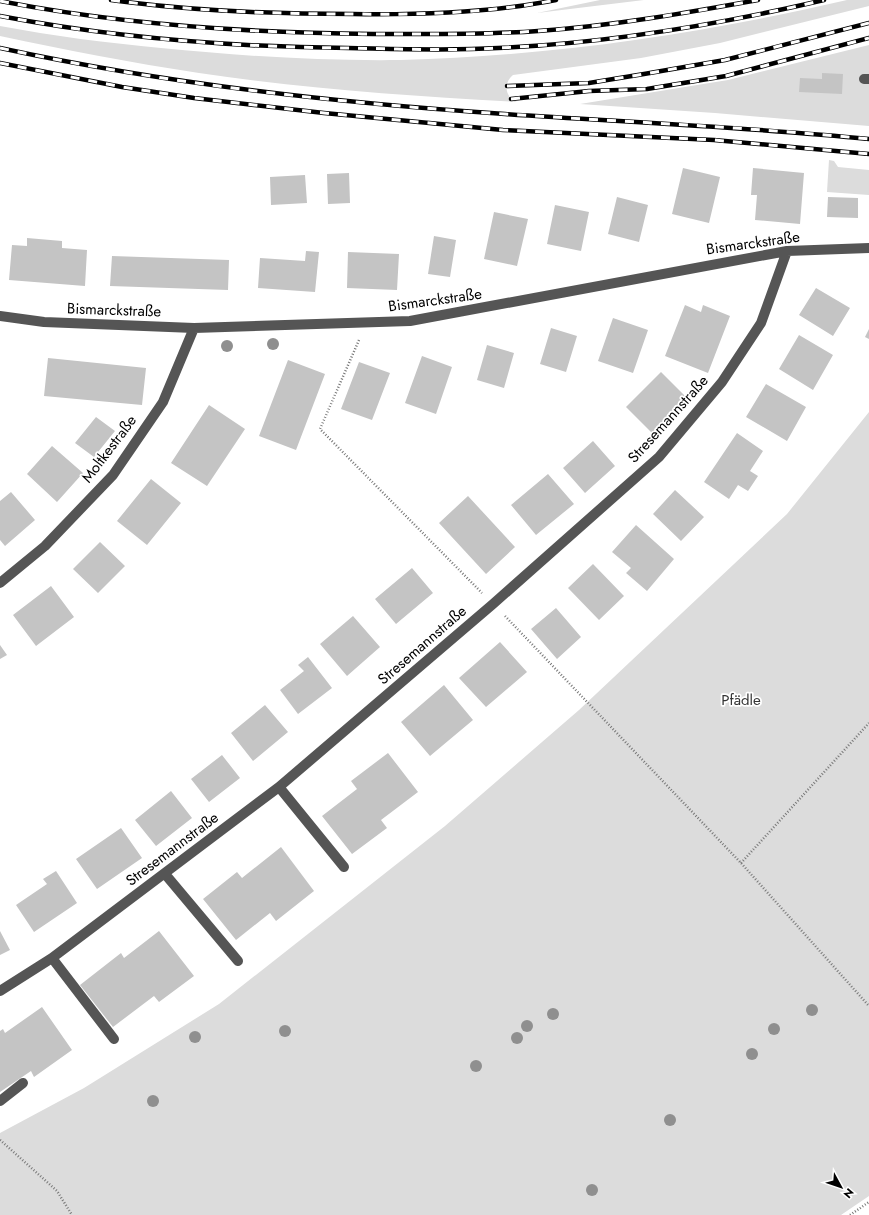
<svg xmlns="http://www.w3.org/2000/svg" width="869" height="1215" font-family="Jost,sans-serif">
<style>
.green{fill:#dcdcdc}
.building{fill:#c4c4c4}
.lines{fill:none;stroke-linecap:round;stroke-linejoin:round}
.path{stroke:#777;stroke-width:2.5;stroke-dasharray:1 2;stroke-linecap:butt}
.minor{stroke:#555;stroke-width:10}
.rail-casing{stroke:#000;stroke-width:4.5}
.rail{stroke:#fff;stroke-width:3;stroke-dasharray:9;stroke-linecap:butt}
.tree{fill:#8f8f8f}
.labels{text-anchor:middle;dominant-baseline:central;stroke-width:3.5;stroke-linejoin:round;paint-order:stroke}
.street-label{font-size:15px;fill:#000;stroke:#fff}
.park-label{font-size:15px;fill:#333;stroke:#fff}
</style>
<rect width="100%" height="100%" fill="#fff"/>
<path class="green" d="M600 0H644L537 13Z
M847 0H869V6L720 43 641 58 513 75C503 83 505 98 517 102 411 96 304 89 199 73 132 63 66 50 0 36V26C53 36 108 43 161 48 241 56 321 61 401 60 551 56 701 34 847 0Z
M869 45V126L715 113 580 104 728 80Z
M829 160 834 161 838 167 869 170V195L827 192Z
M869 412V1196L841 1215H0V1133L84 1088 219 1004 445 826 579 710 787 514Z"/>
<path class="building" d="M822 73 843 74 842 94 799 92 800 78 822 79Z
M683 168 720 177 709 223 672 214Z
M753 168 804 173 800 224 755 220 757 195H751Z
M349 173 350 203 328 204 327 174Z
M305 175 307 203 271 205 270 177Z
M617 197 648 205 639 242 608 234Z
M828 197 858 198V218L827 217Z
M555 205 589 212 581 251 547 244Z
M494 212 528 219 517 266 484 259Z
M434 236 456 240 450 277 428 274Z
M27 238 62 241V248L87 250 85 286 9 280 12 245 27 246Z
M306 251 319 252 315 292 258 288 260 258 305 261Z
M348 252 399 254 397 290 347 288Z
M112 256 229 260 228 290 110 286Z
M816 288 850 308 833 336 799 315Z
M685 305 701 312 703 305 730 316 708 373 665 356Z
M613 318 648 330 633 373 598 361Z
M551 328 577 336 566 372 540 364Z
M869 329V339L865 337Z
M799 335 833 355 813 390 779 369Z
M487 345 514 353 504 388 477 380Z
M422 356 452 367 436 414 405 403Z
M48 358 146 368 142 405 44 396Z
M288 360 325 374 296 450 259 436Z
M359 362 390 373 372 420 341 409Z
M661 372 687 398 652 433 626 407Z
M766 384 806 407 787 441 746 417Z
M209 405 245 429 207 486 171 463Z
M96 417 115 431 94 457 75 443Z
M737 433 763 451 750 471 758 476 748 491 738 485 729 499 704 482Z
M593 441 615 466 585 493 563 468Z
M52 446 83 473 57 502 27 474Z
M548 474 574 504 536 535 511 505Z
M151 479 181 503 147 545 117 521Z
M675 490 704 517 681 541 653 514Z
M11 492 35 520 5 546 0 540V501Z
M468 496 515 547 486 574 439 523Z
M636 525 674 559 647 591 626 573 631 568 612 552Z
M100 542 125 566 98 593 73 569Z
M593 564 624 596 599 620 568 588Z
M412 568 433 593 396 624 375 599Z
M51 586 74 617 36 646 13 615Z
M556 608 581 637 557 659 531 629Z
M353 616 380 647 347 676 320 644Z
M500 642 527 672 486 707 459 678Z
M0 645 7 655 0 659Z
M308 657 332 688 298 714 280 690 304 671 298 665Z
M444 685 473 720 430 756 401 722Z
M265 705 288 732 253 761 231 733Z
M388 753 418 792 381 820 387 828 352 854 322 816 357 789 351 781Z
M222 755 240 778 209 802 191 779Z
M171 791 192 818 156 846 135 820Z
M121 828 142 858 97 889 76 859Z
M281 847 314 891 276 921 270 913 236 940 203 899 237 872 242 878Z
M56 871 77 903 34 932 16 905 47 884 43 879Z
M0 931 10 950 0 955Z
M159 931 194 976 159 1002 154 996 113 1027 80 985 121 953 124 958Z
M42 1007 72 1050 34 1077 31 1071 0 1092V1031L3 1029 5 1033Z"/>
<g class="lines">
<path class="path" d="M359 340 320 429 482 593
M505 616 741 863 869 1006
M741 863 869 723
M0 1140 57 1191 72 1215
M850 1215 869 1202"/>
<path class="minor" d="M864 79H869
M0 316 44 322 194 328 410 321 787 251 869 248
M0 583 45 546 113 475 163 402 194 328
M279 787 344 867
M165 874 238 961
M52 958 114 1039
M0 991 52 958 279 787 493 604 659 457 722 382 761 323 787 251
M0 1101 23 1083"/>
<g class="rail-casing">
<path id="rail" d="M111 0C191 11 273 14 353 14 421 15 490 13 556 0
M0 1C123 25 248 33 373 34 428 34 483 35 538 31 612 26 685 13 758 0
M0 16C115 38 232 47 348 48 398 49 449 51 498 48 608 43 717 25 824 0
M0 48C166 84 336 103 505 114 626 122 748 127 869 139
M0 63 122 87 194 98 324 113 503 130 714 140 869 154
M507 86 589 83 644 74 725 60 869 23
M511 99 589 91 647 89 726 76 869 38"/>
</g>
<use href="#rail" class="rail"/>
</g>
<g class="tree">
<circle cx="273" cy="344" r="6"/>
<circle cx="227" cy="346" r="6"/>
<circle cx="812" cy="1010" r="6"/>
<circle cx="553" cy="1014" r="6"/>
<circle cx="527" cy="1026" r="6"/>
<circle cx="774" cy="1029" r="6"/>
<circle cx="285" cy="1031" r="6"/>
<circle cx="195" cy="1037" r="6"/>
<circle cx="517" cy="1038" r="6"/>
<circle cx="752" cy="1054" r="6"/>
<circle cx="476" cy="1066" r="6"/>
<circle cx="153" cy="1101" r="6"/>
<circle cx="670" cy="1120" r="6"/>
<circle cx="592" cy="1190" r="6"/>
</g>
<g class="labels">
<g class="street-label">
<text transform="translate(753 243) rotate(-8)">Bismarckstraße</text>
<text transform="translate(435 300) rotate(-8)">Bismarckstraße</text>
<text transform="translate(114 310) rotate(2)">Bismarckstraße</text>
<text transform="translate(668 419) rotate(-48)">Stresemannstraße</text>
<text transform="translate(109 449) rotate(-53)">Moltkestraße</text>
<text transform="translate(422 645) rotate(-41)">Stresemannstraße</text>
<text transform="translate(172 849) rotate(-37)">Stresemannstraße</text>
</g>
<g class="park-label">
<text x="741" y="700">Pfädle</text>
</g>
</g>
<g transform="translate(841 1187) rotate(130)" stroke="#ffffff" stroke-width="3" paint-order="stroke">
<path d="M0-3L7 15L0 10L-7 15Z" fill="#000000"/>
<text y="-6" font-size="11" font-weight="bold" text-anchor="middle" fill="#000000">N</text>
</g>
</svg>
